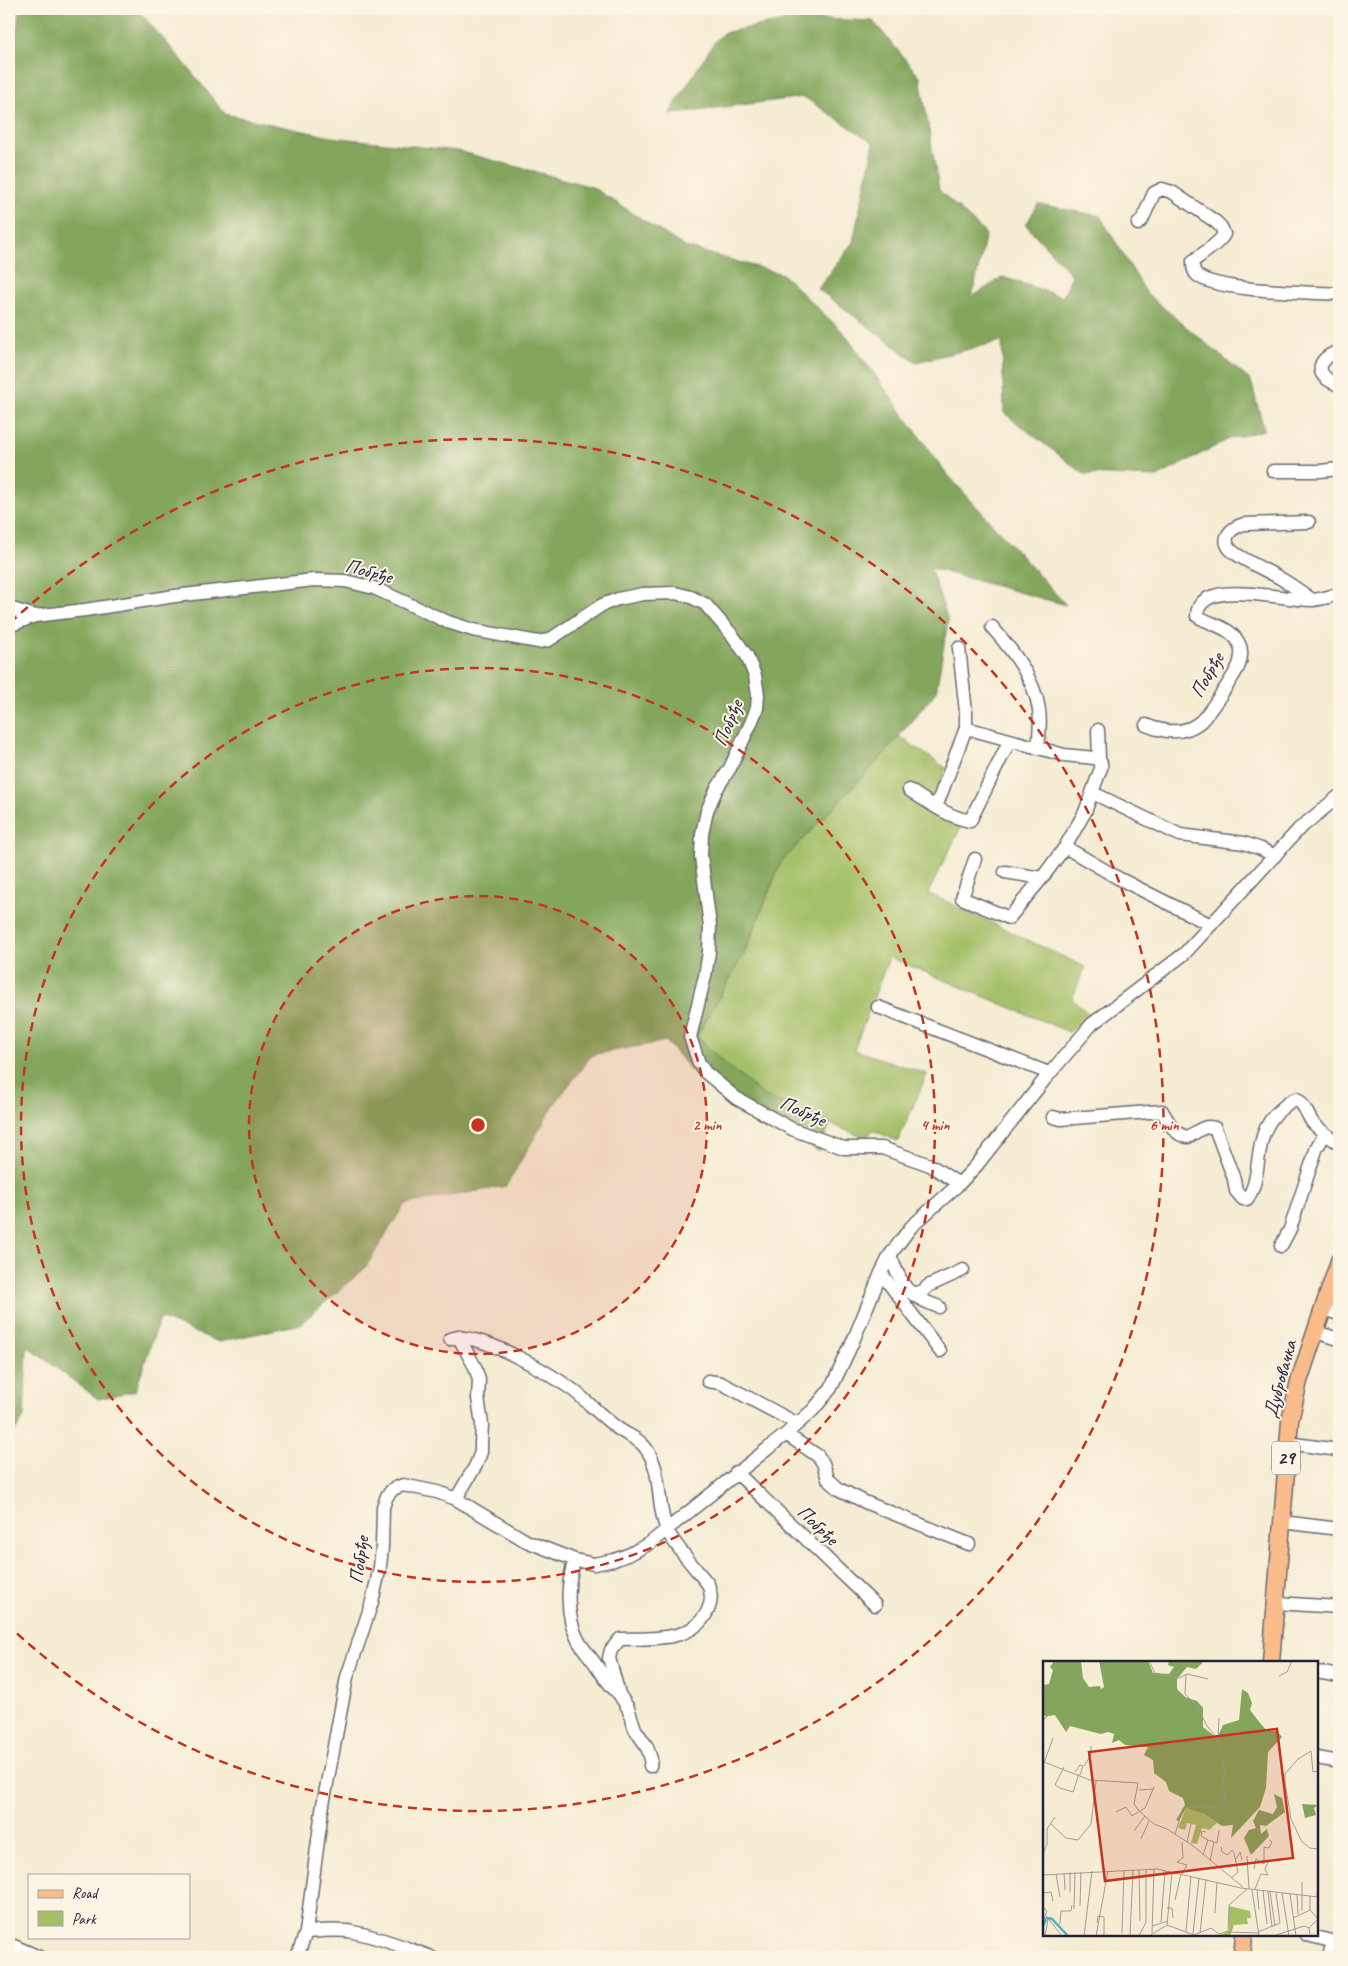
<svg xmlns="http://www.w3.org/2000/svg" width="1348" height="1966" font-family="Caveat,sans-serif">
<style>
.green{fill:#a4c067;stroke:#637151}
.forest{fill:#83a65c;stroke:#52644c}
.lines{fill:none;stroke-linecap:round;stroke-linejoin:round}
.minor-casing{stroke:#6c6970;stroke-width:15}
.major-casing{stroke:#6c6970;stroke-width:19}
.minor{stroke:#fff;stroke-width:12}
.major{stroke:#f9bc8a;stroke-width:16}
.ring{fill:none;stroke:#c8321e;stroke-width:2.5;stroke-dasharray:9 6}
.labels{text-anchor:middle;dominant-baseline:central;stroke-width:4;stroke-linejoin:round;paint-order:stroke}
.shield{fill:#fcf5e5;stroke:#63616e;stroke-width:1}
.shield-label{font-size:19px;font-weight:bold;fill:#22223b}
.street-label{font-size:20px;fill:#22223b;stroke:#fcf5e5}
.inset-river{fill:none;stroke:#49b3c7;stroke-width:2.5}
.inset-road{fill:none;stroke:#a19b96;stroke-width:1}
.view{fill:#c8321e;fill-opacity:0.15;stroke:#c8321e;stroke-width:2.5}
.inset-edge{fill:none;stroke:#22223b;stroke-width:2.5}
.centre{fill:#c8321e;stroke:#fcf5e5;stroke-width:2.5}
.ring-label{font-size:15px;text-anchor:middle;font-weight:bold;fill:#c8321e;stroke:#fcf5e5;stroke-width:4;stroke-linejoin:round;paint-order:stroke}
</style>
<rect width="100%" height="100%" fill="#fcf5e5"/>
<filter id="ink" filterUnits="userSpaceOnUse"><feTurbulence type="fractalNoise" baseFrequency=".02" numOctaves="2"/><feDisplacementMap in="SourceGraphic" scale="10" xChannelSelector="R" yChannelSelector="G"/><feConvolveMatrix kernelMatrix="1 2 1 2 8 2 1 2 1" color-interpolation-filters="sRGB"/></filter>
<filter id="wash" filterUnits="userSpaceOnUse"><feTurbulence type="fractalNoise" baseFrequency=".0096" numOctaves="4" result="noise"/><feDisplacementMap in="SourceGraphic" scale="20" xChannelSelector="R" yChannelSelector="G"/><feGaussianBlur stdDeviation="1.12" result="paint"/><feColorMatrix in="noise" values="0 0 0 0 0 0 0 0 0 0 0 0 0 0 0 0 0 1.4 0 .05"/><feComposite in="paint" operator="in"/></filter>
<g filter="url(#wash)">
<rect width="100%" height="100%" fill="#f5ecd3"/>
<path class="green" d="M899 736 946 768 929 815 961 827 928 893 1085 967 1072 999 1090 1015 1069 1032 889 957 854 1050 927 1074 898 1141 872 1130 867 1139 763 1095 719 1059 697 1036 744 954 781 862 876 763Z"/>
<path class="forest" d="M19 9H137L182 60 225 114 331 137 458 151 592 187 685 247 782 274 845 334 946 473 1066 605 930 568 948 620 936 692 876 763 781 862 744 954 697 1035 719 1059 763 1095 830 1124 819 1151 738 1113 691 1071 666 1041 592 1055 555 1103 506 1186 405 1204 365 1268 300 1324 219 1342 160 1318 135 1391 98 1399 27 1346 24 1417 9 1441V634L16 624 9 616V99Z
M798 18 873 21 920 77 939 190 986 234 972 297 1003 277 1063 297 1072 275 1026 225 1038 204 1100 216 1147 294 1251 381 1264 430 1229 439 1157 477 1084 474 1004 413 1002 341 916 362 818 289 853 242 874 143 804 97 669 114 713 44 723 33Z"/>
</g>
<g filter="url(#ink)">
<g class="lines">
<g class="minor-casing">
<path id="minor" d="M1138 224 1142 220 1154 193 1162 189 1172 192 1216 222 1221 227 1224 234C1220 243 1202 254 1193 261 1193 267 1193 271 1197 275 1216 292 1312 292 1339 294
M1339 351C1315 360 1314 376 1339 385
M1273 471H1320L1339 469
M1309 522 1244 524C1233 527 1220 537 1230 549 1238 558 1266 570 1278 577 1289 583 1300 591 1311 599
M9 608 35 616 85 610 175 596 314 580 345 581 374 588 448 622 473 630 538 642 549 640 602 605 618 599 643 594 675 593 691 597 705 604 733 636 747 656 755 676 758 695 757 708 751 723 730 768 716 790 707 811 702 834 701 856 710 926 709 952 705 976 690 1037 699 1063 705 1072 736 1098 792 1129 844 1148H882L930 1165 959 1184
M9 626 35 616
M992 627C1012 650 1035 679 1039 710 1041 722 1039 736 1038 748
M1146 725C1157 730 1174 734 1187 729 1191 728 1196 725 1200 722 1208 715 1235 675 1239 665 1241 660 1242 650 1240 646 1233 627 1211 625 1197 616 1198 575 1290 602 1313 600 1322 599 1331 596 1339 594
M966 728 1064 755 1095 758C1100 760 1102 763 1101 768L1085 812 1065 847 1118 878 1211 925
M1098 730 1099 759
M909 790C928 802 948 817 970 821L1010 740
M1093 793 1180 835 1244 843 1261 849 1275 856
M936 807 966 728V712L959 648
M975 859 962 898 1009 918 1042 878 1065 847
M1005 872 1042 878
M878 1007 1049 1073
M1053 1117 1061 1119 1162 1111C1169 1122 1174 1135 1188 1137 1197 1132 1205 1124 1215 1128L1234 1179 1236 1191 1243 1199H1247C1265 1174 1250 1134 1281 1109 1286 1105 1290 1100 1297 1099 1305 1105 1307 1115 1313 1123 1321 1131 1329 1137 1339 1143
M1281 1246 1290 1229 1317 1147 1325 1134
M890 1255C902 1287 906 1295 939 1307
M881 1273 940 1351
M913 1294 923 1291 928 1286 963 1270
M1323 1309 1339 1314
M1315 1332 1339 1339
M450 1339C478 1330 549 1373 573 1390 588 1402 601 1416 616 1427 624 1434 638 1438 644 1446 664 1470 655 1503 667 1530 674 1545 697 1570 708 1584 712 1594 712 1601 708 1610 693 1643 650 1638 620 1639L611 1650 609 1658 619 1694 628 1708 635 1729 647 1747 651 1759 650 1766
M708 1381 721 1383 796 1423
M786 1434 818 1456 823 1463 828 1479 839 1489 867 1503 969 1544
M1287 1443 1339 1450
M736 1472 875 1605
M456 1499 476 1465 481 1452V1444L482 1424 478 1398 479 1380 475 1367 458 1336
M1282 1522 1339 1529
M575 1560C566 1584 566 1616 578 1640 583 1649 590 1656 596 1665 603 1675 608 1684 617 1692
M1276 1603 1339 1607
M1317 1672 1339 1676
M1317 1758 1339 1762
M306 1932C322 1931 338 1929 353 1932 380 1937 406 1948 431 1957
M1307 1935 1339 1943
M9 1944 39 1957
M297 1957 306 1932 322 1810 347 1677 372 1602 380 1567 382 1547 383 1507 387 1496 393 1489 403 1485 437 1492 456 1499 526 1541 575 1560 594 1564 614 1560 630 1554 650 1543 786 1434 813 1410 831 1388 851 1346 881 1273 890 1255 911 1227 959 1184 976 1166 1045 1079 1092 1024 1184 954 1299 829 1339 796
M1329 1957 1333 1941"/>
</g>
<g class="major-casing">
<path id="major" d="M1271 1662 1290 1421 1299 1381 1339 1261
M1242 1957 1244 1935"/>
</g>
<use href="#minor" class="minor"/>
<use href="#major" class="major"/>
</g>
</g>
<circle cx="478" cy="1125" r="229" fill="#c8321e" fill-opacity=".12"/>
<g class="ring">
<circle cx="478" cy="1125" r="229"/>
<circle cx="478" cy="1125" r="457"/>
<path d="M10 623A686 686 0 1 1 10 1627"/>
</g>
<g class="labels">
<rect class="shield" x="1272" y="1441.5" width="28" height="33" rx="4"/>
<g class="shield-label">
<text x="1286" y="1458">29</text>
</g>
<g class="street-label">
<text transform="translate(369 571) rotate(15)">Побрђе</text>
<text transform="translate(1207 675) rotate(-60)">Побрђе</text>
<text transform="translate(728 723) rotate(-68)">Побрђе</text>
<text transform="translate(803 1111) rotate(24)">Побрђе</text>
<text transform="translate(1280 1379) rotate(-75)">Дубровачка</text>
<text transform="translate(818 1525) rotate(44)">Побрђе</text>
<text transform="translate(359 1560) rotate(-82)">Побрђе</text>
</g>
</g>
<g transform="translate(1043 1661)">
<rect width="275" height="275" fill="#f5ecd3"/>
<path d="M143 147 161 153 174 162 166 169 159 167 154 183 148 182 153 164 144 162 142 169 135 167ZM186 245 207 250 208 257H204L205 263 191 264 187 275H174L186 270Z" fill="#a4c067"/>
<path d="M11 0H38L40 17 46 26 57 25 58 28 61 26 56 0H105L110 12 126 13 131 6 125 4 126 0H161L153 8 144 6 134 18V28L142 36 154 40 160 47V66L174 77 180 64 196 59 199 28 205 32 209 42 207 49 217 62 224 70H234L239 76 225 91 223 127 217 146 188 177 190 164 179 165 161 153 143 147 136 160 133 159 142 144 140 137 126 130 123 121 111 112 110 99 101 94 105 86 82 84 76 79 69 82 71 73 65 71 58 73 27 65 23 71 12 54 5 55 0 60 3 55 0 54V24L6 23 10 9 7 6ZM231 133 239 137 242 151 223 165 217 164 218 173 224 168 226 175 208 194 201 177 206 169 213 167 210 160 216 149 230 153 234 146ZM259 143 275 144 271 147 273 154 262 157Z" fill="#83a65c"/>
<path class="inset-river" d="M0 265 4 257 9 258 25 275"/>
<path class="inset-road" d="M106 0 112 12 136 17 144 13 165 18M143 13 142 33 154 45 164 65 175 78M236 15 244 11 249 0M1 101 47 119 95 122 91 143 95 149 111 163 124 168 149 184 200 226M1 102 10 77M41 105 48 94V85M21 106 12 124 17 127 30 131 36 113M275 110 270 111 268 90 255 98 242 113V121L248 158 259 181 267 187 275 188M32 111 37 104 40 105 37 114M96 129 111 128M73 151 83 146 89 155 102 147 111 126M7 162 23 177 35 179 48 163 53 120M91 170 102 155M163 171 159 170 158 175 165 179M132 173 140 147 162 145 176 148 184 142 179 127 182 108 175 78 176 57M98 178 106 160M144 181 148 163M178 186 179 191 185 194 189 189 191 192 195 211 189 216M0 193 4 183V168L12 156M160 194 165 179 174 182 176 169M204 195 206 228M193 198 197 191 199 199M167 200 171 181M211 208 213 198 221 203V186L226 187 229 181 226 179M96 209 97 260M27 211V231M21 212 22 229M13 213 17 236M139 213 144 204 134 201 140 197 139 181M0 214 114 208 198 227 275 236M212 228 218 213 225 214 222 208 226 199M209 229 216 275M214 229 216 248M220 230 224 263M225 231 229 266M227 231 232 265M0 232 8 231 10 240M239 232 246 275M247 233 253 275M254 234 255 253M267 235V249L275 258M274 236 275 217M132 239 138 213M37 245 38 211M0 246 4 250 0 261M124 247H129L130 257M31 248 32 211M259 250V221M172 252 174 221M3 255 19 275M250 257 267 249M118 261 122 210M54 262 55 255 61 256V275M124 264 129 211M14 265 17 262 18 250H28L29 244M109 265 125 260M143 271 148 215M185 271 216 272M215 271 237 262 233 232M79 272 81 210M109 272 111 208M157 272 163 218M150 273 156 217M267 273 266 267 275 258M233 274 261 265 266 267M2 275 5 259M41 275 49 210M53 275 65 210M87 275 90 209M96 275 103 261V209M106 275 124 264 151 274 168 267 176 273 185 270 186 244 204 228"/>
<path class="view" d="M234 68 250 197 62 220 46 91Z"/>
<rect width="275" height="275" class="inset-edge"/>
</g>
<circle cx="478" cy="1125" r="8" class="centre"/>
<g class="ring-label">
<text x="707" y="1130">2 min</text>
<text x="935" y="1130">4 min</text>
<text x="1164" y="1130">6 min</text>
</g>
<rect width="1348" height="1966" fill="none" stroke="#fcf5e5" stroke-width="30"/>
<rect x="28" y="1874" width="162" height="65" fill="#fcf5e5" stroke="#a5a1a1"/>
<rect x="38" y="1890" width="25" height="8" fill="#f9bc8a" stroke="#a5a1a1"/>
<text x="72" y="1898" font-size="15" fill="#22223b">Road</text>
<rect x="38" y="1911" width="25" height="15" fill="#a4c067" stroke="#a5a1a1"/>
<text x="72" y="1924" font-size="15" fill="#22223b">Park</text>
</svg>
